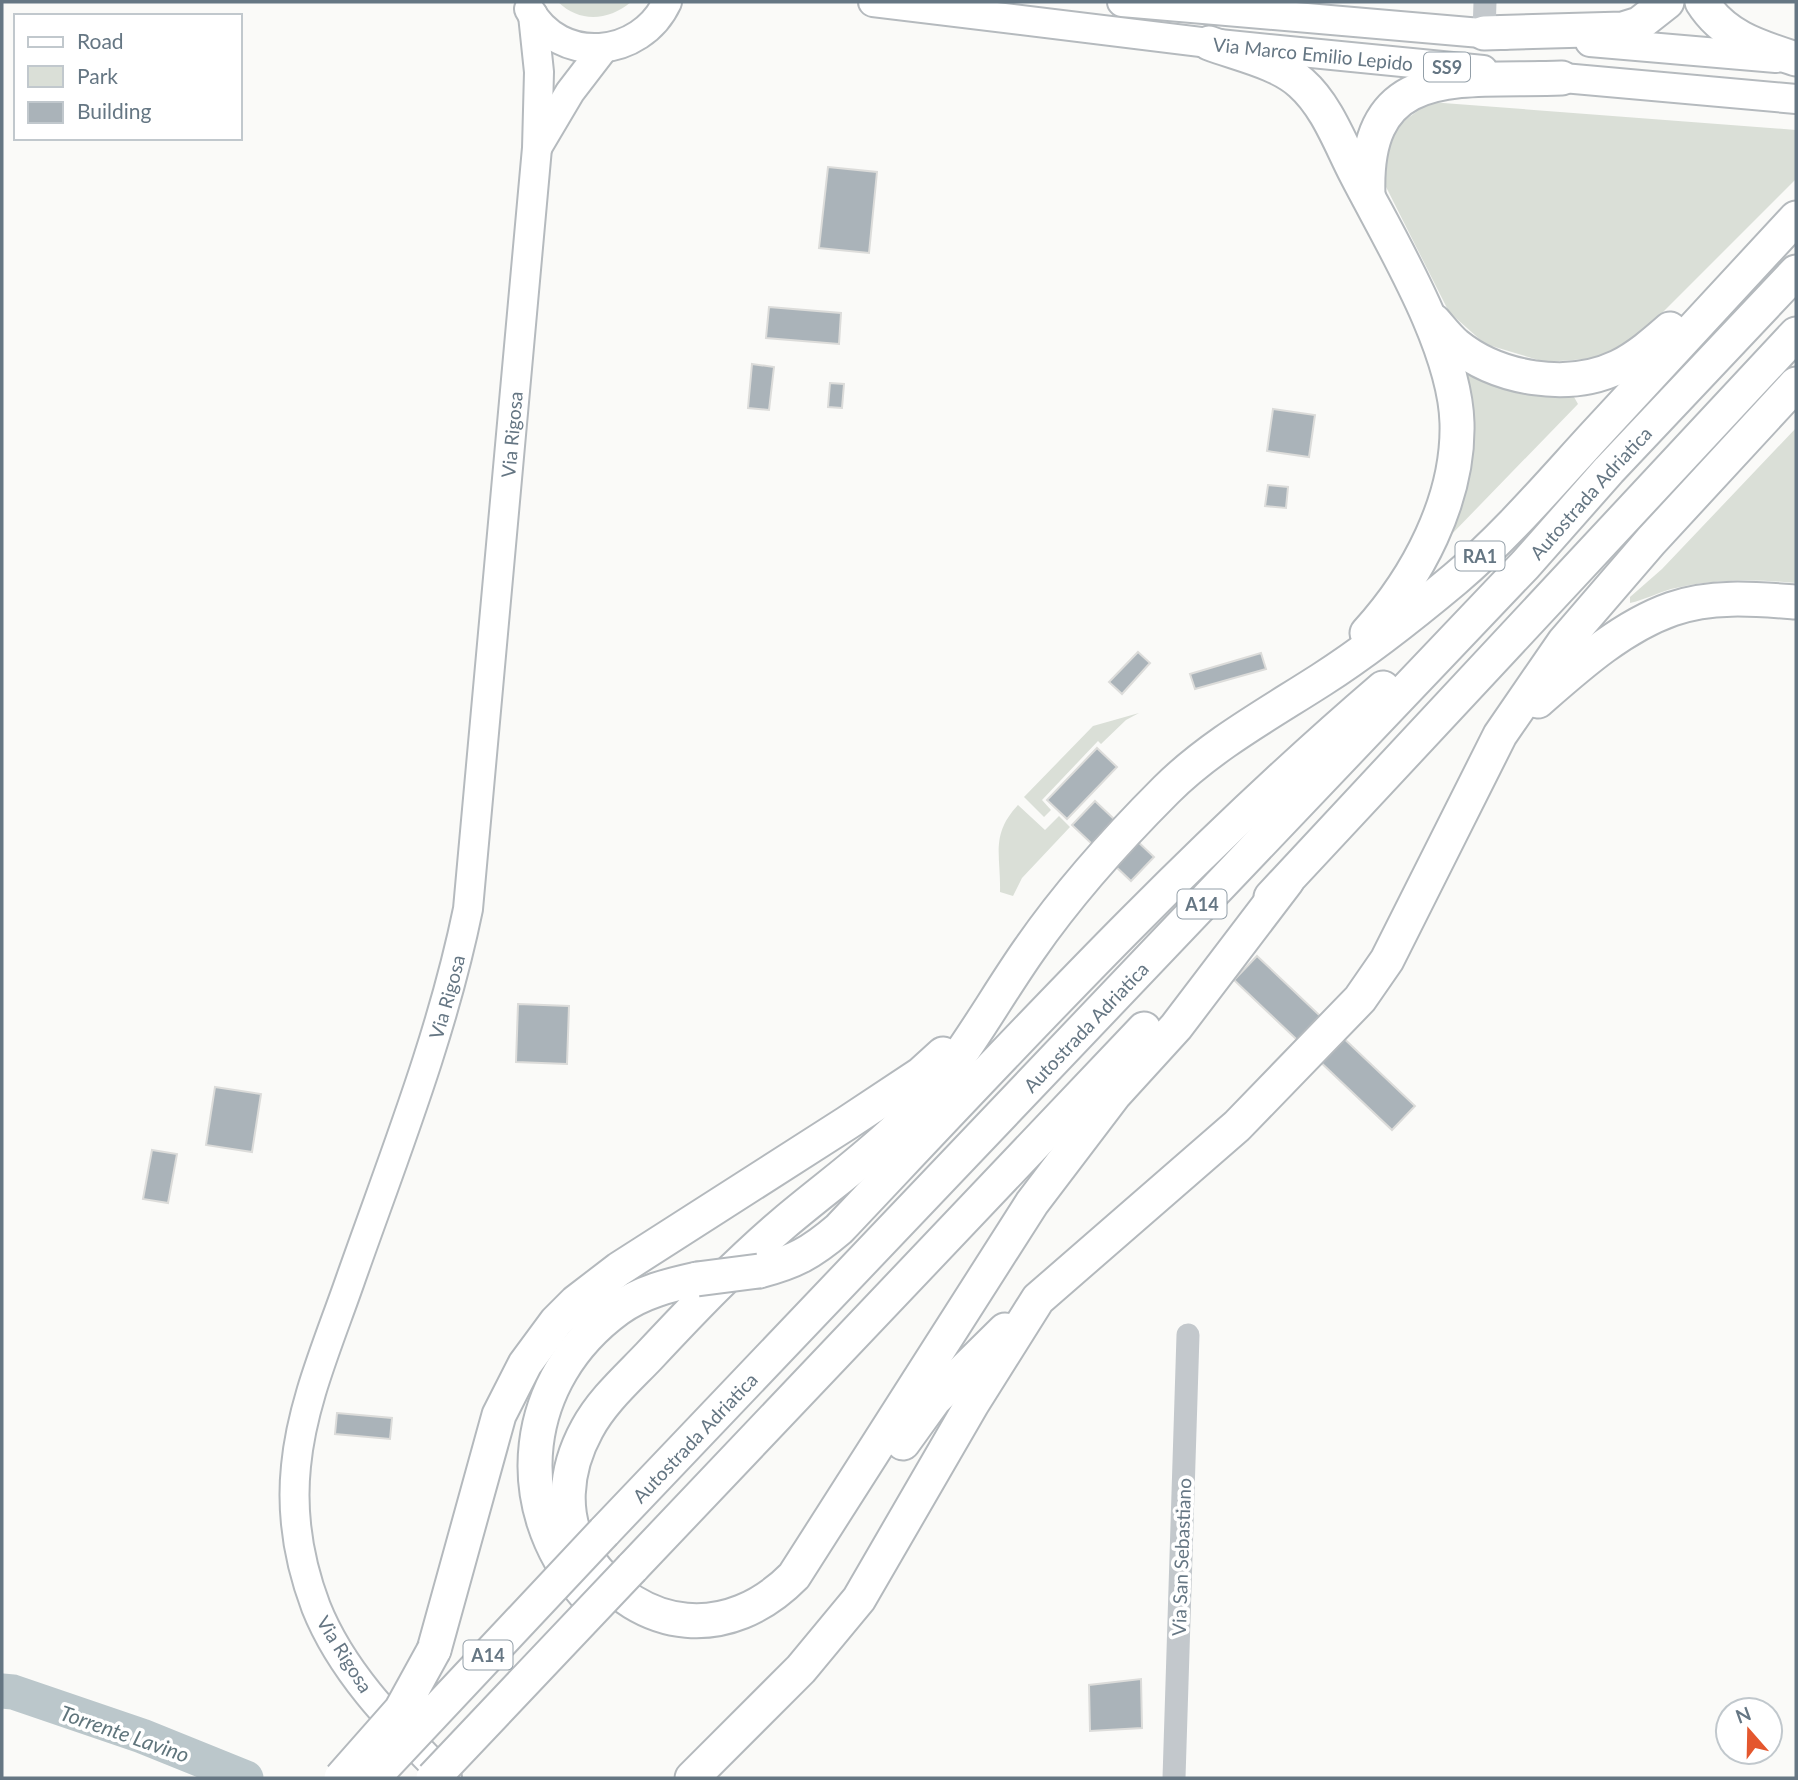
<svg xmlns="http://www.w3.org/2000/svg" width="1798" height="1780" font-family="Lato,sans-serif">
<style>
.green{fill:#dadfd7}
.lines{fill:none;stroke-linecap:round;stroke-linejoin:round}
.river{stroke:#bbc7cb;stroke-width:35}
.building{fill:#aab3b9;stroke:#dcdcda;stroke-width:2}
.major-casing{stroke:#b5babe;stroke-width:32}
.highway-casing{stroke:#b4b9bd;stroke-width:37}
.minor{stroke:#c3c8cc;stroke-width:23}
.major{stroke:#fff;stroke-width:28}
.highway{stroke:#fff;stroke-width:33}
.highway-bridge-casing{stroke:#b4b9bd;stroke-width:37;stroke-linecap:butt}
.highway-bridge{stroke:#fff;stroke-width:33}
.labels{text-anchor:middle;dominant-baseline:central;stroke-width:7;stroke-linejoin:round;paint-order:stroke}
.shield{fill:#fff;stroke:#939fa8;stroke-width:2}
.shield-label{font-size:18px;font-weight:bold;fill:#657683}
.street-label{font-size:19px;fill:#657683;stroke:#fff}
.water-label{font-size:21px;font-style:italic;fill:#60757c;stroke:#fff}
</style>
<rect width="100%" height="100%" fill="#fafaf8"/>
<path class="green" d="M558 2H631C608 21 580 23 558 2Z
M1430 102 1796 130V179L1639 336 1601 358 1545 362 1485 344 1449 312 1378 171 1393 129Z
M1456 368 1574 397 1578 404 1449 537Z
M1796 428V583C1754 579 1712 579 1671 589 1657 593 1644 600 1630 603V597L1662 569Z
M1139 713 1126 720 1101 744 1098 741 1042 800 1051 810 1044 817 1024 797 1093 726Z
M1018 805 1045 830 1059 816 1070 827 1022 878 1013 896 1000 892C1001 855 990 835 1018 805Z"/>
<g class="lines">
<path class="river" d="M2 1691 13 1692 142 1736 246 1778"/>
</g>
<path class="building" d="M828 167 877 172 869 253 819 248Z
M769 307 841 313 839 344 766 338Z
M752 364 774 367 769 410 748 408Z
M830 383 844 384 842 408 828 407Z
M1273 409 1315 415 1309 457 1267 451Z
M1268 485 1288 487 1286 508 1265 506Z
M1138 652 1150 663 1122 694 1109 682Z
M1261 653 1266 669 1195 689 1190 674Z
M1097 748 1117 767 1067 819 1047 800Z
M1095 801 1154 857 1131 881 1072 825Z
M1257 956 1415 1106 1392 1130 1234 980Z
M518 1004 569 1006 567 1064 516 1062Z
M215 1087 261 1094 252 1152 206 1145Z
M152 1150 177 1154 168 1203 143 1199Z
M337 1413 392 1418 390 1439 335 1434Z
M1141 1679 1142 1728 1090 1731 1089 1685Z"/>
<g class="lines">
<g class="major-casing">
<g id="major">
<path id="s1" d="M873 2 1209 43 1483 70"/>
<path d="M1122 2 1504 35"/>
<path d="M529 9C560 66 641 58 667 2"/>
<path d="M1590 42 1776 58"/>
<path d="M1541 76 1796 99"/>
<path d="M538 146 570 92 603 49"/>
<path id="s2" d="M447 1778C397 1727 343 1675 316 1607 299 1562 291 1514 296 1466 302 1402 330 1339 351 1278 394 1156 442 1036 468 909L537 148 539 72 533 15"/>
</g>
</g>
<g class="highway-casing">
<g id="highway">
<path d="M1702 2C1724 37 1759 47 1796 59"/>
<path d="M1484 33 1623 29 1639 24 1667 2"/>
<path d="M1209 43C1238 54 1278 62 1301 83 1327 106 1340 143 1356 174 1391 242 1455 346 1457 423 1459 500 1417 578 1367 633"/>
<path d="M1368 195C1363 60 1462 82 1562 78"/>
<path d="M1434 321C1441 329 1448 338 1456 345 1498 379 1568 391 1618 367 1638 357 1654 343 1670 329"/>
<path d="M1538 701C1578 666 1621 627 1672 609 1711 595 1756 599 1796 602"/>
<path d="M1287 881 1176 1027 1114 1095 1032 1203 794 1576C729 1642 641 1634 587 1558 559 1519 565 1469 587 1429 602 1401 627 1379 649 1356 692 1310 736 1264 784 1223 824 1189 868 1158 905 1121 956 1072 989 1007 1029 950 1069 892 1116 840 1166 790 1210 746 1268 714 1321 680 1368 650 1412 615 1455 579 1506 536 1550 484 1595 435 1662 363 1729 290 1796 218"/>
<path d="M1271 897 1796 334"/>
<path d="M759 1271C794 1262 811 1253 839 1229 1015 1043 1188 855 1383 688"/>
<path d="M903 1443 934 1400 1005 1330"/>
<path id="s3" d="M604 1532 1525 565 1609 470 1796 272"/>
<path d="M632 1568 1144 1029"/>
<path d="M585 1594C507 1505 522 1379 618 1309 641 1292 670 1285 697 1279"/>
<path d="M434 1650 499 1415 525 1364 556 1322 576 1302 619 1269 847 1123 921 1074 943 1054"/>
<path d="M692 1778 801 1669 859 1599 972 1404 1038 1299 1237 1126 1360 999 1387 960 1500 735 1564 642 1651 541 1796 384"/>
</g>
</g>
<path class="minor" d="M1484 33 1485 2
M1174 1778 1188 1335"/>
<use href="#major" class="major"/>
<use href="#highway" class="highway"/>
<g class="highway-bridge-casing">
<path id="highway-bridge" d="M697 1279 759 1271
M341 1778 401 1710 434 1650
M373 1778 604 1532
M433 1778 632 1568"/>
</g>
<use href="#highway-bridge" class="highway-bridge"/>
</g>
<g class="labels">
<g class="shield">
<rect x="1424" y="52.5" width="46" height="29" rx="5"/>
<rect x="1455.5" y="541.5" width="49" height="29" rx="5"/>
<rect x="1177.5" y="889.5" width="49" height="29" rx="5"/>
<rect x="463.5" y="1640.5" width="49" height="29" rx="5"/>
</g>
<g class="shield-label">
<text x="1447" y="67">SS9</text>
<text x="1480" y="556">RA1</text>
<text x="1202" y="904">A14</text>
<text x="488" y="1655">A14</text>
</g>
<g class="street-label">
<text stroke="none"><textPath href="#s1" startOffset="443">Via Marco Emilio Lepido</textPath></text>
<text stroke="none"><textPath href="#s2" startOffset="1421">Via Rigosa</textPath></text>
<text stroke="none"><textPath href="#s3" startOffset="1433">Autostrada Adriatica</textPath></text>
<text stroke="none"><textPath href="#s2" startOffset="854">Via Rigosa</textPath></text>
<text stroke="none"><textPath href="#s3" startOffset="698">Autostrada Adriatica</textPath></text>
<text stroke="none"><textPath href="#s3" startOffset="131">Autostrada Adriatica</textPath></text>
<text transform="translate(1181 1557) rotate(-88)">Via San Sebastiano</text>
<text transform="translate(345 1654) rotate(58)">Via Rigosa</text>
</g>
<g class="water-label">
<text transform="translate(125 1733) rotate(19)">Torrente Lavino</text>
</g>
</g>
<rect width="1798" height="1780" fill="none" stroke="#657683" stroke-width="7"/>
<rect x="14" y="14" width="228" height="126" fill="#ffffff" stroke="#c1c8cd" stroke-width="2"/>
<rect x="28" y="37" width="35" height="10" fill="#ffffff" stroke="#c1c8cd" stroke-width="2"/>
<text x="77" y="49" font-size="21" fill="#657683">Road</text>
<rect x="28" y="66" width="35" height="21" fill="#dadfd7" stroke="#c1c8cd" stroke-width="2"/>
<text x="77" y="84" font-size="21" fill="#657683">Park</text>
<rect x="28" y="102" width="35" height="21" fill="#aab3b9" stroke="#c1c8cd" stroke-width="2"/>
<text x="77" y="119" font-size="21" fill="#657683">Building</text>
<g transform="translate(1749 1731) rotate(340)"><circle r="33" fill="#ffffff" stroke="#c1c8cd" stroke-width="2"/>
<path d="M0-5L12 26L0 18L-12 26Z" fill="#e4572e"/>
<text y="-10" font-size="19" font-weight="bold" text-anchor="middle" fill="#657683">N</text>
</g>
</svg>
